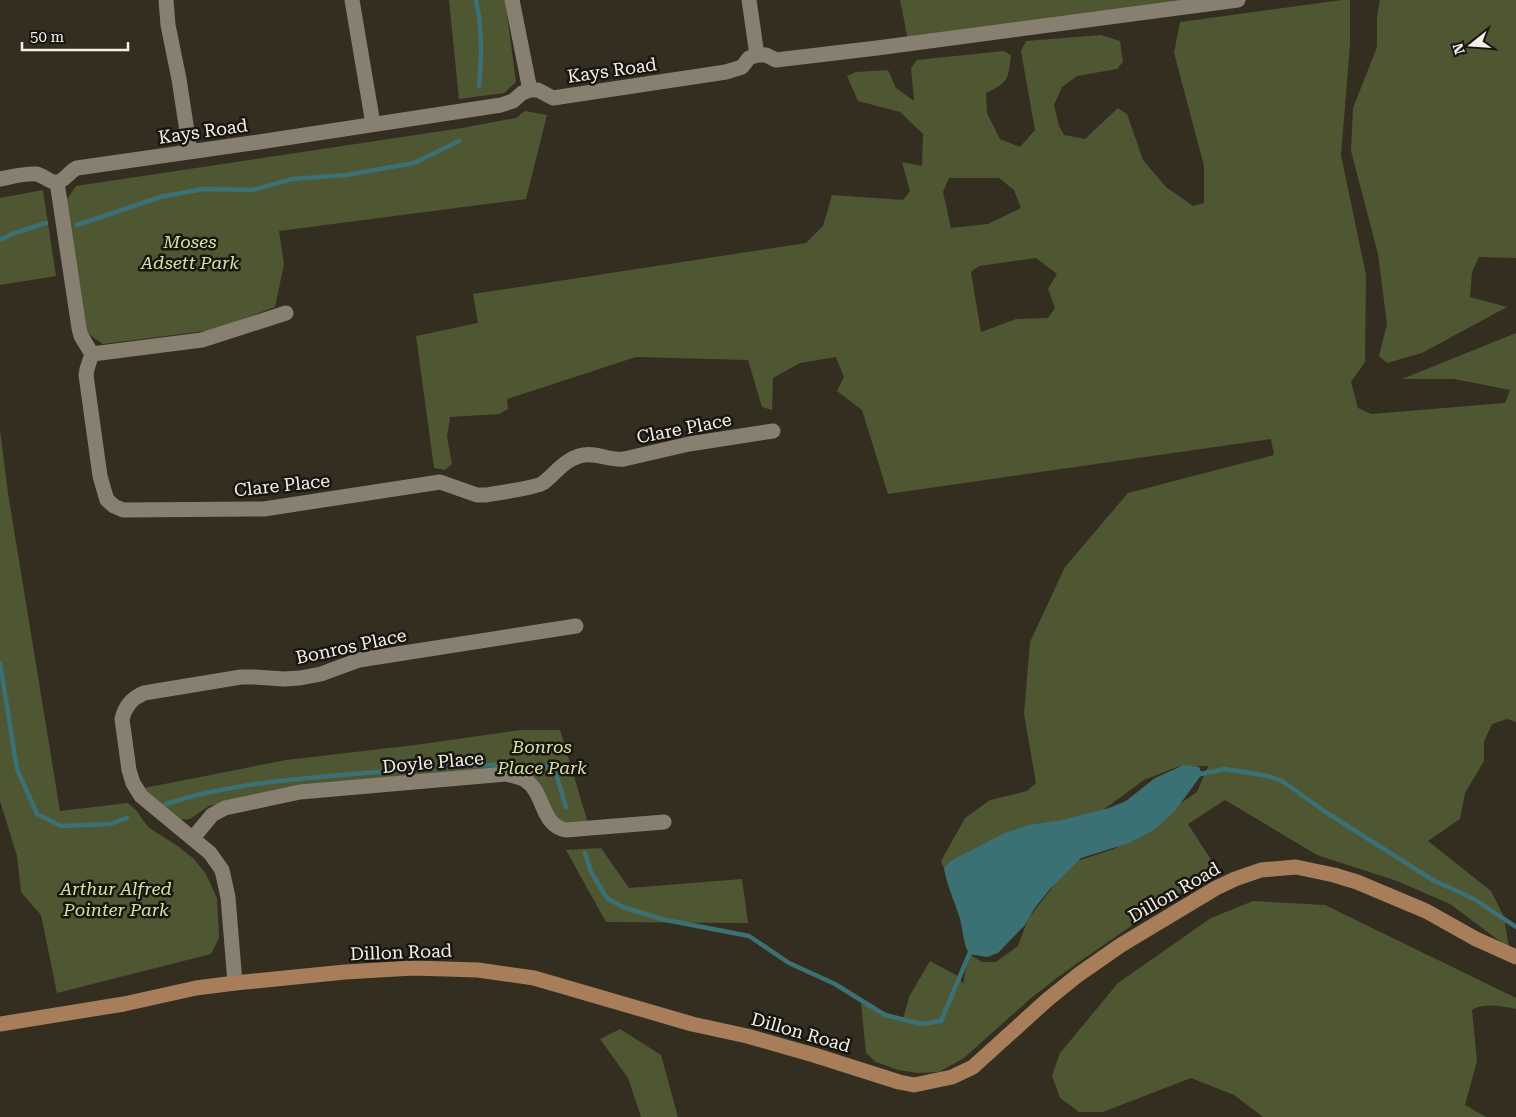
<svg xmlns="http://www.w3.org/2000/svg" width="1516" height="1117" font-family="'Roboto Serif',serif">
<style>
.green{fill:#4f5632;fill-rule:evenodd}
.water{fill:#3b7174}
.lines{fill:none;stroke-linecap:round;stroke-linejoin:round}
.stream{stroke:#3b7174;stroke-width:4.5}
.minor{stroke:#877f70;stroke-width:15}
.secondary{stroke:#a87e5a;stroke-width:15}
.labels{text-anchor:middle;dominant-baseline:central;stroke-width:5;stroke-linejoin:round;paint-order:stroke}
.street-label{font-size:18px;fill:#f5f1e9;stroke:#191611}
.park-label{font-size:18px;font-style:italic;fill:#d5e3a1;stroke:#191611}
</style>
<rect width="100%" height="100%" fill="#342e21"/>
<path class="green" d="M449 0H505L516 82 504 93 459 99Z
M900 0H1220L908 40Z
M1342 0H1350V45L1341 155 1366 275 1365 362 1351 382 1358 408 1371 414 1505 403 1510 390 1454 379H1402L1516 333V722L1507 719 1492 724 1484 742V761L1465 793 1460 819 1428 841 1491 891 1504 917 1509 948 1450 904 1397 881 1317 855 1225 800 1188 824 1215 866 1214 874 1137 922 1066 971 1031 998 964 1058 939 1072 918 1073 898 1070 876 1062 866 1053 861 1003 903 1019 909 997 930 961 958 976 963 984 969 954 982 962H996L1018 946 1028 919 1071 863 1114 849 1197 792 1208 766 1177 767 1144 780 1085 823 955 871H945L941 861 965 818 990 800 1027 791 1036 783 1024 714 1030 642 1065 567 1128 493 1274 455 1271 439 888 494 862 410 837 391 844 377 836 357 800 363 773 378 772 410 762 407 748 360 636 357 507 399 508 409 499 414 450 417 447 437 452 464 445 470 434 468 416 336 478 323 473 294 806 243 823 226 832 195 903 200 910 191 902 162 922 166 923 134 900 112 858 101 847 76 856 72 888 70 896 88 914 101 911 68 917 60 1003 51 1011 55C1008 80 1009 82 986 93L987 113 1000 139 1020 147 1035 130 1021 51 1026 41 1101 35 1120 41 1123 62 1117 69 1077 76 1062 87 1054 105 1059 126 1064 135 1085 139 1118 108 1127 114 1143 160 1166 187 1193 206 1204 203V166L1174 53 1180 22ZM949 178H999L1014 190 1021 208 988 224 951 228 943 192ZM1036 258 1057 274 1048 289 1055 308 1048 318 1016 319 981 332 971 272 979 266Z
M1380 0H1516V258L1479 257 1472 272 1470 297 1507 307 1422 353 1387 363 1379 356 1387 324 1378 254 1351 151 1353 108 1377 47V16Z
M525 111 547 115 526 199 279 231 284 264 275 307 213 330 103 344 87 333 65 202 76 186 462 128 516 118Z
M43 190 56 276 0 285V198Z
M0 430 8 493 60 811 128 803 136 810 148 827 179 847 194 859 206 874 217 898 219 938 211 954 57 993 41 915 21 892 17 856 0 801Z
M521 730H560L588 823H560L526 776 295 789 209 806 190 819 178 820 139 789 286 760 415 745Z
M601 848 629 888 742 879 748 923 606 922 566 850Z
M1253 901 1325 905 1516 998V1009C1503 1007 1485 1002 1472 1010L1477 1061 1465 1105 1486 1117H1263L1234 1095 1191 1078 1103 1112H1079L1060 1098 1052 1076 1060 1053 1118 983 1211 918Z
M620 1029 661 1055 678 1117H641L628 1078 600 1039Z"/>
<path class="water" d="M1184 765 1199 767 1202 774 1175 811 1154 830 1129 843 1081 858 1050 889 1034 909 1025 925 998 953 987 957 969 954C963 942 963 931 960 919 955 902 947 886 944 869L950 861 1005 833 1028 825 1063 820 1109 808 1126 801 1155 778Z"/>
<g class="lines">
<path class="stream" d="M476 0C482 27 482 58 479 86
M77 225 160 197 203 189 252 190 293 179 346 175 414 163 459 141
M0 240 12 234 46 223
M0 663 17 769 37 814 61 826 110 824 127 818
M1196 775 1225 769 1268 776 1282 781 1327 813 1433 880 1474 899 1516 927
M166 804C229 783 298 779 364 773 427 768 490 761 554 767L566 807
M585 853 591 872 607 898 623 907 661 919 749 936 789 963 835 984 885 1015 922 1024 941 1021 971 950"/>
<path class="minor" d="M166 0 168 25 179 79 190 151
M352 0 373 124
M512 0 530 90
M749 0 757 55
M0 179C11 177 25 173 36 174 44 175 51 184 58 182 65 180 70 171 77 168L259 142 501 105 513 101 522 93 530 90H538L553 98 726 72 742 67 749 58 757 55H766L776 60 877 48 1238 0
M57 182 79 328 81 336 92 354 87 369 86 375 100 476 104 490 107 500 114 506 123 510 264 509 440 482 477 495H486C497 493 535 488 543 483 555 474 563 461 579 456 595 451 609 461 624 459L689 444 773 431
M92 354 202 340 286 313
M193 838 212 815 225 808 300 792 506 774C513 776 520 777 525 780 545 792 540 825 566 830L664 822
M235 983 228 897 222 870 210 853 141 796 133 783 129 770 122 719C125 706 132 698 144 693L241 677H255L284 679 300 678 321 674 359 660 576 626"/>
<path class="secondary" d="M0 1024 124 1004 196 988 235 983 345 972 413 968 478 970 534 978 692 1024 747 1036 814 1055 899 1082 914 1085 952 1077 973 1067 1047 1000 1078 975 1121 945 1216 888 1235 879 1261 870 1296 867 1334 875 1357 882 1426 911 1476 939 1516 957"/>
</g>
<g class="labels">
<g class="street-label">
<text transform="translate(612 70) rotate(-8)">Kays Road</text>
<text transform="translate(203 131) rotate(-8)">Kays Road</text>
<text transform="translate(684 428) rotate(-11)">Clare Place</text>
<text transform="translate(282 485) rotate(-6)">Clare Place</text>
<text transform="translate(351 646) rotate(-12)">Bonros Place</text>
<text transform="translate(433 762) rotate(-5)">Doyle Place</text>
<text transform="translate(1174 892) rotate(-30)">Dillon Road</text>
<text transform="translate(401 952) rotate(-2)">Dillon Road</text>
<text transform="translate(801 1032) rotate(16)">Dillon Road</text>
</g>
<g class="park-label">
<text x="190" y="241">Moses<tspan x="190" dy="21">Adsett Park</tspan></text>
<text x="542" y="746">Bonros<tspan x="542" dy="21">Place Park</tspan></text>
<text x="116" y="888">Arthur Alfred<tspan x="116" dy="21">Pointer Park</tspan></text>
</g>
</g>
<g transform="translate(1471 45) rotate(253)" stroke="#191611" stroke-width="4" paint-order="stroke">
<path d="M0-4L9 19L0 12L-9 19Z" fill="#f5f1e9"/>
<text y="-8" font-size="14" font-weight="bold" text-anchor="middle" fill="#f5f1e9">N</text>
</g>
<path d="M22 42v8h106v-8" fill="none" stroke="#f5f1e9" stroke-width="2.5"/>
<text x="30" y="42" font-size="15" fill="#f5f1e9" stroke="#191611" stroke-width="4" paint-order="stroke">50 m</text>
</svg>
